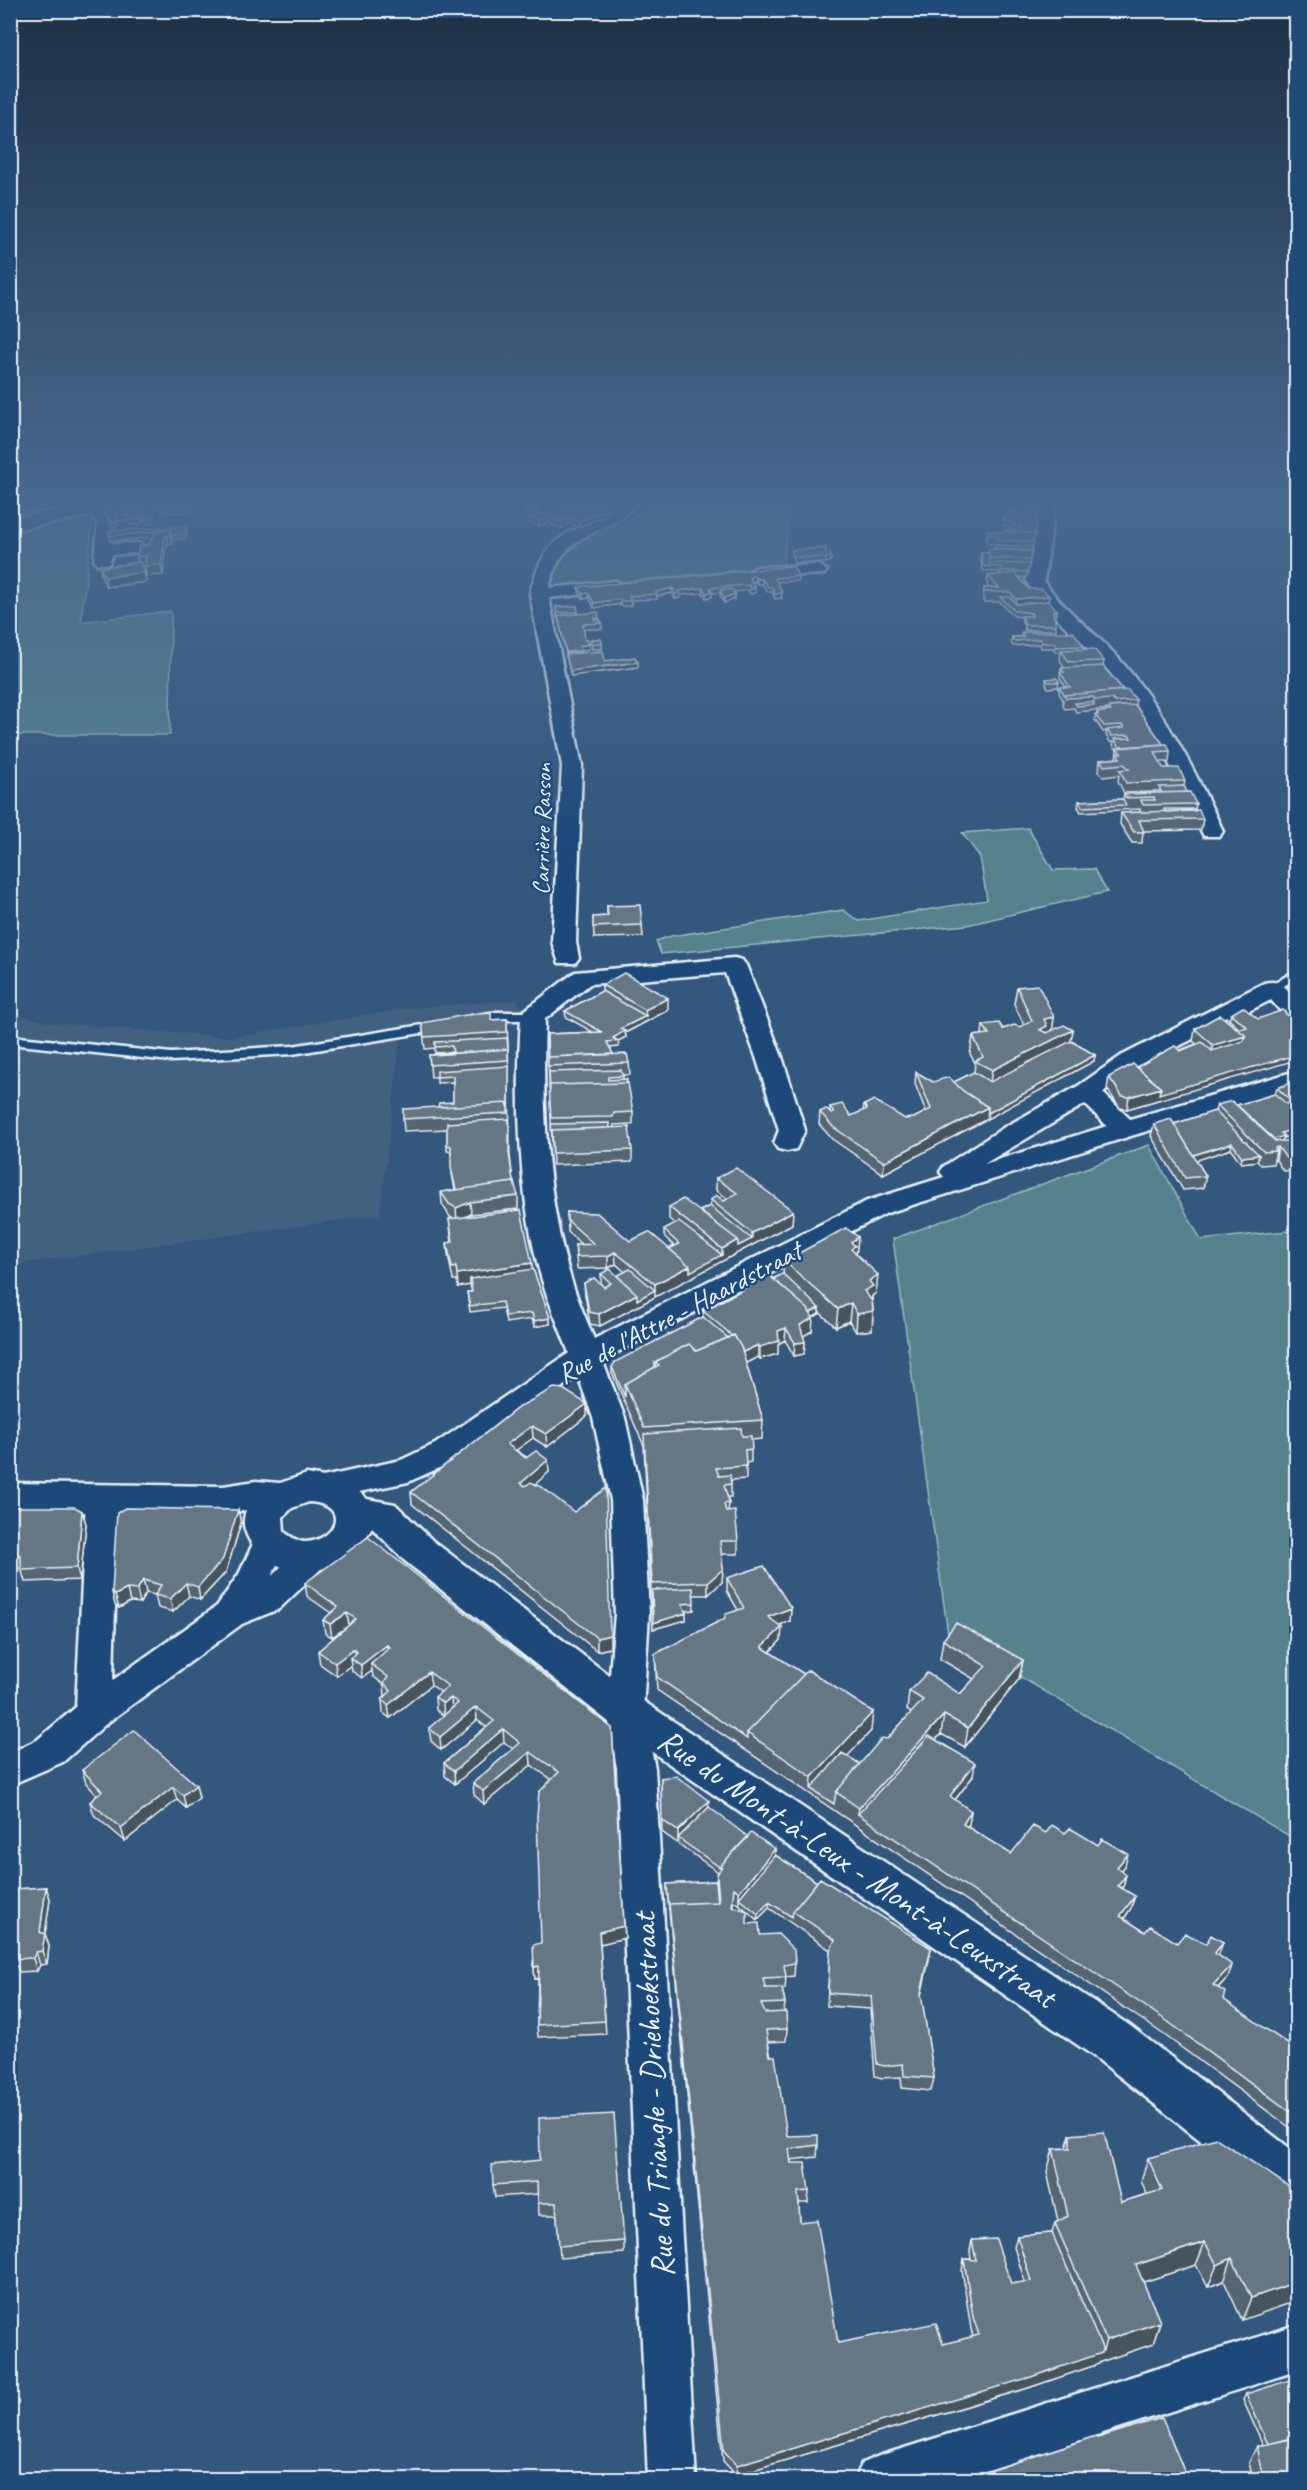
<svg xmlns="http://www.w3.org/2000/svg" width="1307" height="2490" font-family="Caveat,sans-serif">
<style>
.built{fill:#43607f}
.green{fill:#54828c;stroke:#9ebac2;stroke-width:1.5}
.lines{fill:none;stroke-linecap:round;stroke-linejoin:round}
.lane-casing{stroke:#e8f1f8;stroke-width:5}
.street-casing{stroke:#e8f1f8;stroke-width:5}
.secondary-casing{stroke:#e8f1f8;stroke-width:5}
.lane{fill:#1f4a7a;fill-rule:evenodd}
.street{fill:#1f4a7a;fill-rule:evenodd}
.secondary{fill:#1f4a7a;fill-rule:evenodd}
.wall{fill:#576572;stroke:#e8f1f8;stroke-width:1.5}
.shaded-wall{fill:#47535d;stroke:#e8f1f8;stroke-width:1.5}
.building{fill:#657685;stroke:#e8f1f8;stroke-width:1.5}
.labels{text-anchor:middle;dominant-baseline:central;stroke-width:5;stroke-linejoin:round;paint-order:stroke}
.far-street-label{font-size:24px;fill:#e8f1f8;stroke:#1f4a7a}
.street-label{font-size:28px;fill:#e8f1f8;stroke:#1f4a7a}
.near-street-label{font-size:33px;fill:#e8f1f8;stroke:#1f4a7a}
</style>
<rect width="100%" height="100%" fill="#34577d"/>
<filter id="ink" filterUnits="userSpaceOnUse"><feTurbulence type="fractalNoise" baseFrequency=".0167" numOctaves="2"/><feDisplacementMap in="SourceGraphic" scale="12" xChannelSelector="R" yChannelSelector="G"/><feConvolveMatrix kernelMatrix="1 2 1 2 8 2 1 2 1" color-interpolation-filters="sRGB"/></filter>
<g filter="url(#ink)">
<path class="built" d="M516 1000 533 1016 513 1025 401 1033 380 1215 11 1265 10 1013 52 1023 232 1037 408 1008Z"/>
<path class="green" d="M649 498H791L783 565 550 589 563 555 636 515Z
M93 515 81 622 171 611 170 735H11V530Z
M1028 828 1053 870 1094 869 1107 892 967 925 661 954 656 941 671 936 843 910 859 921 987 900 980 857 962 833Z
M1149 1145 1201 1240 1296 1230V1840L948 1634 893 1239Z"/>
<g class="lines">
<g class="lane-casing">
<path id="lane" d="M1296 970V979L1273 992 1267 988Z
M497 1012H533L540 1016 533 1020H497L471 1024 464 1020 471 1016Z
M441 1022 448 1026 446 1029 292 1054 171 1061 10 1044V1036L171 1053 292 1046Z"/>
</g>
<g class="street-casing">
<path id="street" d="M623 498H640C608 543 564 522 549 588L616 581 625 586 616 591 549 598 582 766 576 942 579 958 575 963H559L552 942 562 766 530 594C548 518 579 542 623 498Z
M1040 498H1056L1044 581C1061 608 1098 634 1120 660 1165 711 1194 769 1223 831L1220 836H1204L1201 831C1175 773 1149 718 1107 669 1082 639 1047 614 1026 581Z
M95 504 101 506 114 522 113 544 138 543 147 548 144 552 112 555 109 564H97L94 560 98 523 87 509Z
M818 565 827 570 824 574 757 577 748 572 757 567Z
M734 958 742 960 746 965 782 1057 805 1130 796 1149 787 1151 778 1149 774 1143 779 1130 756 1057 725 973 590 984 545 1019C542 1102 546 1198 571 1279 577 1299 586 1319 594 1339L867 1201 944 1177 940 1172 944 1166 1003 1128 1078 1086 1121 1056 1264 983C1281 979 1286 988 1296 999V1020L1287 1018 1271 1000 1139 1066 1103 1093 1130 1119 1296 1071V1087L1134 1135 887 1213 602 1360 625 1418 643 1500 649 1614 643 1711 655 1768 696 2480H648L617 1768 607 1711 615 1614 611 1500 593 1418 578 1376 457 1460 408 1482 320 1500 309 1496 304 1488 309 1480 401 1460 435 1444 569 1353C560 1328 549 1304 542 1280 518 1200 516 1098 521 1016L524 1011 575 972ZM1085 1104 1107 1126 984 1164Z
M102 1487 114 1490 118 1499 113 1680 217 1606 239 1574 257 1535 269 1531 281 1535 286 1544 272 1576C289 1560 301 1538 326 1546L331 1555 326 1564 279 1609 242 1624 107 1723 63 1762 10 1785V1753L37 1740 76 1707 86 1499 90 1490Z
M1296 2325V2371L957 2480H855L862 2463 879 2456Z"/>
</g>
<g class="secondary-casing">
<path id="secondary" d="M121 498H160L151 504 10 531V519Z
M307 1474 330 1478 353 1486 367 1499 395 1504 433 1541 640 1699 1129 2025 1296 2153V2209L1278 2202 1095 2057 610 1723 405 1561 372 1528C363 1542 354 1557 337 1564 307 1577 267 1571 250 1541 244 1530 242 1523 246 1510L223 1514 10 1511V1483L223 1486 256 1481 280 1483ZM309 1502C353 1505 334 1542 305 1542 297 1542 290 1536 284 1532L283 1517 292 1508Z"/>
</g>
<use href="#lane" class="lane"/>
<use href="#street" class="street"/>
<use href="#secondary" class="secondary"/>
</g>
<path class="wall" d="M382 498H395L396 509 384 510Z
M575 498V506L570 505V508L576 509 577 504 585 502 589 498H624L606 515 579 527 571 524V521L562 528 549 523 539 526 530 523V518L533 516H525L526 503 538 512V514L551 515 557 508Z
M808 498H938L936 505 808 499Z
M1009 498H1042L1027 577H1018L1029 589 1049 596 1048 601 1057 610 1056 615 1054 616 1056 625V630H1025L1022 622V617L1014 616 1000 602H984L983 598 984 588H989L987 585 988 576 1000 574V572L983 571 980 558 981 553H989L995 549V545H997V544H986L987 531 1005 532V530H1012V527L1004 526V517L1010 516V511L1019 503V500L1008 499Z
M155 503 154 523 147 524 146 518H143V522L138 524 129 525V519L117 521 118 526 111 527 104 513V508Z
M187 530 186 539H172L171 535 172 544H168L165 550 163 575 146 576 145 566H142L144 572 146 582 106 587 102 578 100 568 138 562 137 557 148 546 153 537 110 541Z
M792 550 825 552 831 561 826 563 793 562Z
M793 566 798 576V581L777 582 782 593V598L775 599 772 592H768L762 584H757L755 581 752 582 755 588V593L750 594 749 590 734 592 735 594V599L724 603 720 595V593H712V597L706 598 703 593 680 595V598L675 599 672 593 657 596V599L631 600V606H620V604L594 608 589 598 583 599 579 592 578 587Z
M556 607 578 612 579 614 599 618 602 623V629H583L585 640 589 649 581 650V653L605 661 638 667 571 676 558 618H557Z
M1022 632 1084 646V649L1104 661 1103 666 1123 690 1136 700 1135 705 1163 744 1170 751 1169 762H1160L1163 768 1185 781 1184 786 1187 792 1196 804 1195 809 1203 819 1201 830 1143 831 1142 843H1132L1120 824 1121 813 1140 812V809L1081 812 1078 807 1079 801 1123 799 1124 794 1154 792 1124 793 1118 781 1119 775 1103 777 1099 771 1100 760 1116 758 1117 750 1113 745 1114 742H1110L1106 735 1107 731 1103 732 1095 720 1097 712 1108 711V709L1076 712 1074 708 1065 709 1063 706V700L1059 693V687H1066L1060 678 1061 668 1064 667 1060 660 1061 652H1055L1054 648H1041L1040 644 1013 646 1011 642 1012 637H1021Z
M591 639 602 643V649H592Z
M1046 679 1059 682 1058 687 1048 688 1046 684Z
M607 906 642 925 643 937 594 938 593 917 607 916Z
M602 985 668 1010 625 1033 626 1037 618 1041 619 1047 610 1048 613 1054 629 1063 630 1075H623V1079L633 1112V1124L614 1125V1128L632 1150V1162L553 1165 547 1034 593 1032 566 1017 565 1011 602 991Z
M1017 987 1054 1017 1052 1030 1095 1055 1094 1061 883 1174 832 1139 819 1124 820 1112 830 1113V1107L851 1116 863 1111 864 1105 905 1119 914 1118 926 1112 915 1084 916 1072 933 1082H954L974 1072 975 1063 970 1054 973 1036 982 1035 983 1025 1003 1029 1020 1027 1024 1025 1014 1004Z
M1231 1014 1258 1019 1158 1100 1127 1109 1120 1108 1107 1089 1109 1077 1196 1044 1193 1041 1195 1029 1224 1018 1229 1020Z
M507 1019 509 1072 510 1155 513 1182 518 1196V1209L471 1214 464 1217 533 1269 550 1318V1324L534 1327 532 1319 506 1323 503 1308 470 1312 467 1292H472L470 1285 458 1287 457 1280H453L448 1255 447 1243 452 1242 449 1219H454L450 1217 442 1204 441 1192 455 1190 452 1174 451 1152 447 1151V1129L404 1131 403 1119 453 1102V1082L437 1083V1077H431L429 1055 452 1053V1052L435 1053V1048L425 1049 422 1023Z
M1277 1088 1296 1089V1134L1283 1138 1282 1141 1296 1154V1170L1283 1171 1276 1160H1274L1273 1164 1261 1165 1257 1161 1241 1163 1231 1149 1196 1160 1206 1176 1203 1188 1183 1190 1151 1136 1154 1124H1174L1215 1111 1217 1105H1237L1275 1094Z
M716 1178 793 1211 792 1224 600 1326 590 1324 585 1295 584 1283 601 1284V1274L617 1276 625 1272 616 1264 608 1268 577 1269 575 1245H582L568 1232 567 1212 630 1241 669 1249 674 1246 664 1236V1230L675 1224 669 1219V1207L700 1211 710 1206 711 1200 724 1201 728 1199 716 1190Z
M858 1237 856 1254 876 1293 872 1296 873 1311 872 1330 856 1332 849 1321 836 1327 819 1312V1314L812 1318V1331L803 1336 805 1342 804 1354 794 1356 785 1340 778 1344V1354L760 1359 758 1357 746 1363 763 1420 762 1439 751 1440V1462L746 1463V1479L731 1480V1497H727L729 1503 728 1512 738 1541V1554H721L723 1569 722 1582 708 1595H693L694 1610 685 1611 686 1620 653 1629 644 1446 612 1373V1367L703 1317V1311L783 1274 784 1261Z
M519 1407 587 1416 547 1447 533 1438 516 1450 549 1472 535 1484 610 1648 597 1651 412 1504 411 1492Z
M10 1507 82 1511 86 1524 80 1580 25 1582 21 1568H16L14 1574H10Z
M238 1510 241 1523 226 1572 200 1600 189 1596 173 1612 158 1608 155 1595 146 1593 140 1603 130 1602 119 1608 115 1605 112 1592Z
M727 1578 791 1608 790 1621 779 1625 781 1640 770 1652 871 1731 847 1756 860 1764 887 1739 911 1713 907 1710 909 1691 960 1694 974 1679 940 1659 943 1640 1023 1660 1019 1679 965 1747 941 1734 936 1740 973 1776 955 1800 971 1811 969 1824 967 1827 1011 1854 1046 1833 1125 1866 1121 1871 1123 1888 1131 1908 1124 1919 1145 1932 1177 1943 1206 1944 1223 1942 1218 1955 1232 1965 1228 1977 1218 1988 1223 1999 1296 2050V2132L1163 2034 657 1690 655 1654 724 1619 738 1610 727 1591Z
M305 1583 612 1728 625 1938 600 1944 606 2034 538 2037 537 2025 538 1978 535 1979 534 1967 541 1943 552 1780 531 1765 484 1804 474 1795 473 1783 513 1749 504 1742 455 1784 445 1776 444 1763 486 1727 477 1720 441 1750 431 1741 429 1728 444 1716 436 1710 435 1697 441 1692 431 1685 390 1718 383 1713 382 1700 385 1696 384 1685 373 1676 372 1671 362 1678 352 1671 351 1665 337 1676 320 1664 318 1651 349 1626 332 1637 325 1633 323 1620 331 1613 307 1596Z
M82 1770 196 1785 199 1798 186 1808 177 1800 125 1841 94 1815 90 1802 97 1795 86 1783Z
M661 1778 748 1837 775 1849V1855L817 1882 931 1948 921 1995 934 2078 931 2091 902 2088 901 2077 882 2078 875 2076 870 2009 827 2006 830 1950 769 1908 757 1920 739 1904 733 1901V1906L747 1924 795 1963 794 1976 786 1977 785 1989H782L785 2003 784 2012 787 2029 786 2041 768 2042 787 2136 818 2145 817 2157 790 2160 791 2163 809 2191 808 2203H799L800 2222 838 2343 943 2344 973 2337 971 2329 962 2270 964 2259H971L970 2251 972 2240 1011 2284 1025 2282 1014 2247 1017 2236 1052 2233 1055 2223 1058 2221 1047 2172 1053 2149 1066 2148 1070 2135 1121 2202 1147 2194 1141 2181 1148 2158 1296 2203 1242 2320 1224 2281 1208 2287 1196 2265 1143 2282 1160 2322 1153 2344 1100 2362 1099 2364 1028 2388 736 2475 723 2461 667 1890V1884L716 1881 717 1875 718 1872 662 1832Z
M10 1882 15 1889 46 1887 50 1899 45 1934 49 1946 47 1964 40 1965 37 1971 19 1972 17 1966 10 1967Z
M540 2160 624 2241V2253L560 2258 557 2215H539L538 2194 495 2197 493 2185Z
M1246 2394 1296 2480H1253L1249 2462 1257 2446 1263 2445 1243 2400Z"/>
<path class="shaded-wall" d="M36 498H45L46 506 40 507 41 510 10 514V505Z
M101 498H122L90 505 89 501Z
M191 498H192L190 512 162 514 161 510Z
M619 498H624L606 515 579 527V522Z
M130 514 131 518 117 521 116 516Z
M571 516V521L562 528V523Z
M143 517V522L138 524 129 525 128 520Z
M549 518V523L539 526V521Z
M171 530 172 539V544L170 535H167L168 544 165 550 163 575 161 565 164 540 166 536 110 541V536Z
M831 557V561L826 563V558Z
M144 572 146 582 106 587 105 577Z
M755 576V581L749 582V577Z
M757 579H762V584H757Z
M673 588 672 593 657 596V594L656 592Z
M703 588V593L680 595V598L675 599V594L678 591Z
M712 592V597L706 598V593Z
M589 593V598L583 599V594Z
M735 594V599L724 603V598Z
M1049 596 1048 606 1015 609 1016 599Z
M620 599V604L594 608V603Z
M1057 610 1056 615 1052 616 1053 611Z
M589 644V649L580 651V646Z
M581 651V656L566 654V658V652Z
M638 662V667L571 676 570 671Z
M668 998V1010L625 1033 626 1037 618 1041 613 1038 620 1029 646 1016 645 1010Z
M1054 1017 1052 1034 1046 1035 1040 1030 1044 1019Z
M1073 1030 1070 1047 989 1088 992 1070Z
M1246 1036 1243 1047 1211 1057 1213 1045Z
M1095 1055 1094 1061 987 1119 988 1113Z
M1296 1055V1060L1158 1100 1127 1109 1129 1097 1161 1088Z
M988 1107 987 1119 883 1174 884 1162Z
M1296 1128V1134L1283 1138 1282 1142 1270 1140 1281 1133Z
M1232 1143 1231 1149 1188 1163 1190 1156Z
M1278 1147 1276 1160H1274L1276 1151 1275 1148Z
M1259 1155 1257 1161 1241 1163 1242 1157Z
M470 1202 471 1214 457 1221 456 1208Z
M793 1211 792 1224 655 1297V1284L690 1266 722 1255V1249L738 1240 752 1239V1233Z
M858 1237 856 1256 849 1267 851 1242Z
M615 1252 616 1264 608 1268V1256Z
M532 1263 533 1276 470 1279V1285L458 1287 457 1274Z
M878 1275 876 1293 872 1296 871 1305 864 1291 869 1281Z
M655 1290V1297L600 1326 599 1314 637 1294Z
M851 1303 849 1321 836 1327 838 1309Z
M819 1308V1314L807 1321 808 1315Z
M873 1311 872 1330 856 1332 857 1314Z
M550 1318V1324L534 1327V1321Z
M813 1318 812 1331 800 1338V1325Z
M786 1328 785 1340 778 1344V1354L760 1359V1347L778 1331Z
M805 1342 804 1354 794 1356 795 1343Z
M758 1345V1357L740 1366 741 1353Z
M587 1404V1416L547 1447 546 1434Z
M532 1426 533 1438 508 1456 507 1444Z
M548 1460 549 1472 522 1496 521 1483Z
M238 1510 241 1523 226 1572 200 1600 198 1587Z
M82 1511 86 1524 80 1580 77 1568Z
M12 1555 16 1568 14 1574 10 1563Z
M723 1569 722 1582 708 1595V1582Z
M143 1580 146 1593 140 1603 137 1590Z
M186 1583 189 1596 173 1612 170 1599Z
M127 1589 130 1602 119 1608 115 1595Z
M791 1608 790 1621 767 1630 768 1617Z
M347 1613 349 1626 332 1637 330 1624Z
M686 1613V1620L653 1629V1623Z
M782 1627 781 1640 762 1660V1647Z
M610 1635V1648L597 1651V1638Z
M387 1645 388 1658 371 1664 372 1671 362 1678 361 1665Z
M354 1649 355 1662 350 1658 351 1665 337 1676 335 1663Z
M1023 1660 1019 1679 965 1747 968 1728Z
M429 1672 431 1685 390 1718 388 1705Z
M451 1698 452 1711 444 1716 443 1703Z
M476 1707 477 1720 441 1750 440 1737Z
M873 1712 871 1731 815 1791 811 1789 812 1777Z
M944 1715 941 1734 864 1818 858 1814 859 1808Z
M503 1729 504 1742 455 1784 454 1771Z
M530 1752 531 1765 484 1804 483 1791Z
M975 1763 973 1776 948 1809 950 1796Z
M196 1785 199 1798 186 1808 183 1795Z
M173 1787 177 1800 125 1841 121 1828Z
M709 1801 708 1814 678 1838V1844V1831Z
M971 1811 969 1824 961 1837 963 1824Z
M775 1849V1861L739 1898V1904V1892Z
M1128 1854 1125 1866 1114 1880 1117 1867Z
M1126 1875 1123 1888 1118 1886Z
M46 1887 50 1899 45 1934 49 1946 47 1964 42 1951 40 1932Z
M1135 1896 1131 1908 1117 1929 1120 1916Z
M769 1902V1908L757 1920 758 1914Z
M624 1926 625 1938 600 1944 599 1932Z
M1223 1942 1219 1954 1211 1966 1215 1953Z
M931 1948 929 1960 919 2005 921 1993Z
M36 1952 40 1965 37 1971 33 1958Z
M1232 1965 1228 1977 1209 1997 1213 1985Z
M539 1966 540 1978 535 1979 534 1967Z
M1205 2242 1196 2265 1128 2287 1136 2265Z
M1232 2258 1224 2281 1208 2287 1217 2265Z
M1296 2282V2301L1242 2320 1251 2298Z
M1160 2322 1153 2344 1100 2362 1099 2364 1028 2388 736 2475 737 2465 1102 2353 1106 2340Z"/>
<path class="building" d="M10 498H37H36L39 501 10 505Z
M87 498H101L89 501Z
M179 498H191L189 508 161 510V503L179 502Z
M383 498H395L396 500 383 501Z
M556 498H575V501H570V508L576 509 581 505 577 504 580 501 585 502 589 498H619L606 510 579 522 571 519 575 517 571 516 562 523 549 518 539 521 530 518 540 513 551 515 557 508Z
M1020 498H1042L1034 538 1035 533 1010 532 1005 530 1020 529V526H1013V522L1004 521V517L1021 515V512L1010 511 1014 503H1019Z
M154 499V518L146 519 145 513H140L143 517 138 519 128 520 130 514 116 516 117 522H111L104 508Z
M536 502 538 512H525L526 503Z
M187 526 185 534 171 535V530L110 536 109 531Z
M157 530H171L170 535H167L164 540 161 565 145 566 146 556 137 557 139 546H148Z
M987 531 1035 533 1033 542 998 540V535L987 534Z
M995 545 1032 547 1031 555 1032 551 996 549Z
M826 548 825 552H830L831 557 826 558 793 557 792 550Z
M989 549 1032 551 1030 560 989 558Z
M981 553H989V563L1029 564 1028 572 1001 571V567L983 566Z
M140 562 144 572 105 577 100 568Z
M793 566 798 576 775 578 782 593 775 594 772 587H768L762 579H757L755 576 749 577 755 588 750 589 749 585 710 588 712 592 706 593 703 588 678 591 680 593 675 594 673 588 656 592 657 594 629 596 631 601H620V599L594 603 589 593 583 594 578 587Z
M1015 573 1029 589H1042L1049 596 1016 599 1010 592H985L984 588H999L988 576Z
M732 589 735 594 724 598 720 590Z
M1000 597H1010L1016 604 1048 601 1057 610 1053 611 1056 625H1025L1022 616H1032L1031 613 1015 611Z
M577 606 578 612 557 613 556 607Z
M598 612 599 618H595V620H600L602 623 583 624 585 640H588L589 644 580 646 581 651 566 652 558 616Z
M1022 632H1073L1084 646 1056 647 1054 643H1042L1040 639 1014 641 1012 637H1024Z
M591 639H601L602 643 591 644Z
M1094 649 1104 661 1069 662 1061 650Z
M603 651 605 661 635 657 638 662 570 671 566 654Z
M1103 666 1123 690 1065 695 1059 687H1070L1060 672H1064L1061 668Z
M1057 678 1059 682H1048L1046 679Z
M1128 690 1136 700 1115 702 1112 699 1095 700 1093 697 1066 698 1064 695Z
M1094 702V705L1077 706 1075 703Z
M1135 705 1163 744 1120 747 1114 739 1131 738 1129 735 1111 736 1107 730 1124 728 1122 725 1104 726 1095 715H1098L1097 712 1111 711 1109 707Z
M1167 744 1170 751 1155 752 1163 768H1179L1185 781 1126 783 1120 770 1129 769 1124 764 1104 766 1100 760 1120 758 1117 753H1121L1117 748Z
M1184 786 1187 792 1155 793 1154 791H1161L1159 787Z
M1190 792 1196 804 1143 805 1141 800H1155L1154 797 1126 798 1124 794Z
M1123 799 1126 805 1082 807 1079 801Z
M1164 809H1195V811L1165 812Z
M1199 810 1203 819 1139 820 1144 832H1134L1121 813Z
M640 905 642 925 593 927V917L608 916 607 906Z
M624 973 668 998 645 1010 602 985Z
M1038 985 1054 1017 1044 1019 1047 1026 1040 1030 1047 1033 1064 1025 1073 1030 992 1070 975 1061 983 1057 973 1036 989 1034 983 1025 999 1023 1003 1029 1014 1025 1020 1027 1032 1021 1017 987Z
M602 991 646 1016 620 1029 625 1031 613 1038 618 1041 607 1042 613 1054 548 1057V1063L547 1034 602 1032 565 1011Z
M1243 1007 1258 1019 1283 1010 1296 1025V1055L1159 1094 1161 1088 1137 1067 1175 1046 1180 1051 1202 1042 1212 1051 1244 1041 1246 1036 1224 1018 1226 1017 1240 1029 1247 1027 1231 1014Z
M491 1013V1020L507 1019V1032L424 1037 422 1023 466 1015Z
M1220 1015 1246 1036 1213 1045 1195 1029Z
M507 1038 508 1049 435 1055 453 1053 452 1046 435 1047V1042Z
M1071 1041 1095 1055 988 1113V1107L963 1091 954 1082 974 1072 990 1082Z
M508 1049V1060L430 1065 429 1055Z
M627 1054 629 1063 548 1066V1057Z
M1133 1064 1161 1088 1129 1097 1122 1096 1109 1077Z
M509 1066V1109L508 1103 438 1107 439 1103 453 1102V1076L437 1077V1071Z
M621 1070 623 1076 608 1077V1080L627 1079V1083L549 1085 550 1091 549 1072Z
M916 1072 933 1082 949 1077 963 1091 988 1107 884 1162 833 1127 820 1112 826 1109 831 1114 834 1113 830 1107 842 1104 851 1116 867 1109 864 1105 874 1100 905 1119 914 1118 931 1109Z
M628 1083 633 1112 614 1113 613 1117 551 1118 549 1085Z
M1290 1083 1296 1089V1105L1277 1088Z
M1275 1094 1296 1112V1128L1281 1133 1284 1136 1274 1139 1237 1105Z
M1232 1101 1275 1141H1287L1296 1154V1158H1286L1278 1147 1275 1148 1276 1151 1264 1152 1217 1105Z
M508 1103V1113L403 1119V1109Z
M1215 1111 1259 1155 1242 1157 1232 1143 1193 1155 1174 1124Z
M509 1119V1153L513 1182 456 1190 451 1168V1146L447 1145V1123Z
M1171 1119 1206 1176 1185 1178 1154 1124Z
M609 1123 610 1128 552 1130V1136L551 1124Z
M629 1127 632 1150 553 1153 552 1130Z
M736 1168 793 1211 752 1233 711 1200 716 1195 724 1201 737 1193 716 1178Z
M514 1182 518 1196 470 1202 456 1208 449 1204 441 1192Z
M683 1199 738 1240 722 1249 669 1207Z
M710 1206 752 1239 738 1246V1240L700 1211Z
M521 1210 532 1263 457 1274 456 1267 452 1268 447 1243 453 1242 449 1219Z
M567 1212 597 1213 630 1241 649 1232 690 1266 655 1284 615 1252 608 1256 577 1257 575 1245 594 1244 567 1220Z
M679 1222 722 1255 690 1272V1266L669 1249 679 1244 664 1230Z
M846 1228 858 1237 851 1242 855 1246 851 1249 878 1275 869 1281 873 1286 864 1291 872 1301 873 1311 857 1314 851 1303 838 1309 784 1261Z
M533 1269 550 1318 534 1321 532 1313 505 1316 502 1302 470 1306 467 1292H472L470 1279Z
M610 1269 637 1294 599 1314 589 1312 584 1283 594 1278 604 1287 611 1283 601 1274Z
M630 1269 655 1290 637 1300V1294L617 1276Z
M783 1274 819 1308 810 1313 808 1309 773 1279Z
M769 1275 808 1309 813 1318 800 1325 805 1342 795 1343 786 1328 778 1331 779 1341 760 1347 758 1345 743 1352 741 1347 734 1335 731 1336 728 1332 703 1311Z
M703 1317 728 1338 696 1351 689 1344 655 1362V1367L625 1384V1397L612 1367 615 1362Z
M734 1335 741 1347 763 1420 644 1428 625 1384 659 1365 655 1362 689 1344 696 1351Z
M554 1388 563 1389 587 1404 546 1434 532 1426 507 1444 526 1458 536 1451 548 1460 521 1483 525 1486 531 1482 543 1488 574 1512 606 1488 610 1635 597 1638 411 1492 519 1407Z
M741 1428 742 1436H751L752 1449 745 1450 746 1466 716 1468 719 1476 730 1475 731 1484 724 1485 729 1503 724 1504 726 1512 735 1511 738 1541H720L723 1569 708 1582 652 1584 644 1434Z
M10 1507H75L82 1511 77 1568 21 1570V1555H12L10 1560Z
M125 1508 238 1510 223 1559 198 1587 186 1583 170 1599 155 1595 161 1585 143 1580 137 1590 127 1589 115 1595 112 1592 117 1513Z
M368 1537 612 1728 624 1926 599 1932 605 2021 537 2025 539 1966 534 1967 533 1945 541 1943 537 1816 539 1792 559 1772 530 1752 483 1791 473 1783 520 1743 503 1729 454 1771 444 1763 494 1721 476 1707 440 1737 429 1728 458 1703 451 1698 443 1703 435 1697 448 1686 429 1672 388 1705 382 1700 391 1691 384 1683 388 1677 371 1664 390 1647 387 1645 361 1665 350 1658 357 1652 354 1649 335 1663 318 1651 356 1619 347 1613 330 1624 323 1620 338 1607 305 1583Z
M764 1566 791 1608 768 1617 782 1627 762 1647 804 1674 747 1733V1739L657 1677 655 1654 724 1619 726 1614 744 1608 727 1578Z
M693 1588 694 1603 682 1604 686 1613 653 1623 652 1590Z
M956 1623 1023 1660 968 1728 944 1715 859 1808 836 1792 882 1738 887 1739 923 1700 909 1691 927 1673 960 1694 986 1666 943 1640Z
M808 1670 873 1712 812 1777 747 1733Z
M134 1730 196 1785 183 1795 173 1787 121 1828 90 1802 102 1791 82 1770Z
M929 1736 975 1763 950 1796 971 1811 963 1824 1011 1854 1033 1826 1046 1833 1052 1825 1065 1833 1070 1828 1098 1845 1102 1839 1128 1854 1117 1867 1126 1875 1118 1886 1135 1896 1120 1916 1145 1932 1150 1926 1177 1943 1185 1933 1206 1944 1211 1935 1223 1942 1215 1953 1232 1965 1213 1985 1225 1992 1223 1999 1296 2050V2116L1167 2021 858 1814Z
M842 1753 860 1764 836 1792 834 1804 811 1789Z
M676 1776 709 1801 678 1831 662 1820 661 1778Z
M709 1807 748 1837 723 1863 721 1868 678 1838Z
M751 1833 775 1849 739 1892 734 1888 732 1906 747 1911V1924L759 1923 760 1935 778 1934 794 1950 795 1963 784 1965 786 1977 763 1978 765 1988H782L785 2003 761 2004 765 2013 786 2012 787 2029 766 2030 770 2056H775L787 2136 818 2135V2145L789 2149 791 2163H805L809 2191 798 2192 800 2222 817 2220 838 2343 936 2323 943 2344 979 2335 973 2317 964 2259 976 2260 972 2240 996 2239 1011 2284 1031 2281 1017 2236 1052 2233 1103 2350 1102 2353 1031 2377 737 2465 724 2451 669 1904 719 1902 717 1875 723 1863Z
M775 1855 817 1882 793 1911 792 1917 769 1902 758 1914 739 1898Z
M820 1878 931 1948 921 1993 934 2078 904 2076 903 2064 884 2066 877 2064 871 1996 828 1993 830 1950 835 1940 793 1911Z
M716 1881 718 1902 669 1904V1910L667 1884Z
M10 1882H13L15 1889 46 1887 40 1932 45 1934 42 1951 36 1952 33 1958 14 1959 13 1954H10Z
M614 2114 624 2241 559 2246 556 2203H538L537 2182 493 2185 492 2165 540 2160 539 2118Z
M1104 2132 1121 2202 1162 2190 1148 2158 1216 2138 1288 2186 1296 2203V2282L1251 2298 1232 2258 1217 2265 1205 2242 1136 2265 1160 2322 1106 2340 1055 2223 1068 2216 1053 2149 1070 2148V2135Z
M1296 2378V2437L1268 2444 1246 2394Z
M1162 2418 1188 2480H962L1096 2436 1097 2438Z
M1296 2438V2480H1264L1257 2446Z"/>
</g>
<linearGradient id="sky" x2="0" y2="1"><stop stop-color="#1d3045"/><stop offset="0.59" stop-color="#4a698f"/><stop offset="1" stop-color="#4a698f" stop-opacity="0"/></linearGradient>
<rect width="1307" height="847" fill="url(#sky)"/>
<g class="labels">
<g class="far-street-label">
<text transform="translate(542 829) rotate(-89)">Carrière Rasson</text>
</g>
<g class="street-label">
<text transform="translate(679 1312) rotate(-28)">Rue de l'Attre - Haardstraat</text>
</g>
<g class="near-street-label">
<text transform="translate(857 1868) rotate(34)">Rue du Mont-à-Leux - Mont-à-Leuxstraat</text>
<text transform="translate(653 2095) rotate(-93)">Rue du Triangle - Driehoekstraat</text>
</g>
</g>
<rect width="1307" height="2490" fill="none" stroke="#1f4a7a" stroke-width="36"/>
<rect x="18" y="18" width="1271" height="2454" fill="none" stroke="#e8f1f8" stroke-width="2" filter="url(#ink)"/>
</svg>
